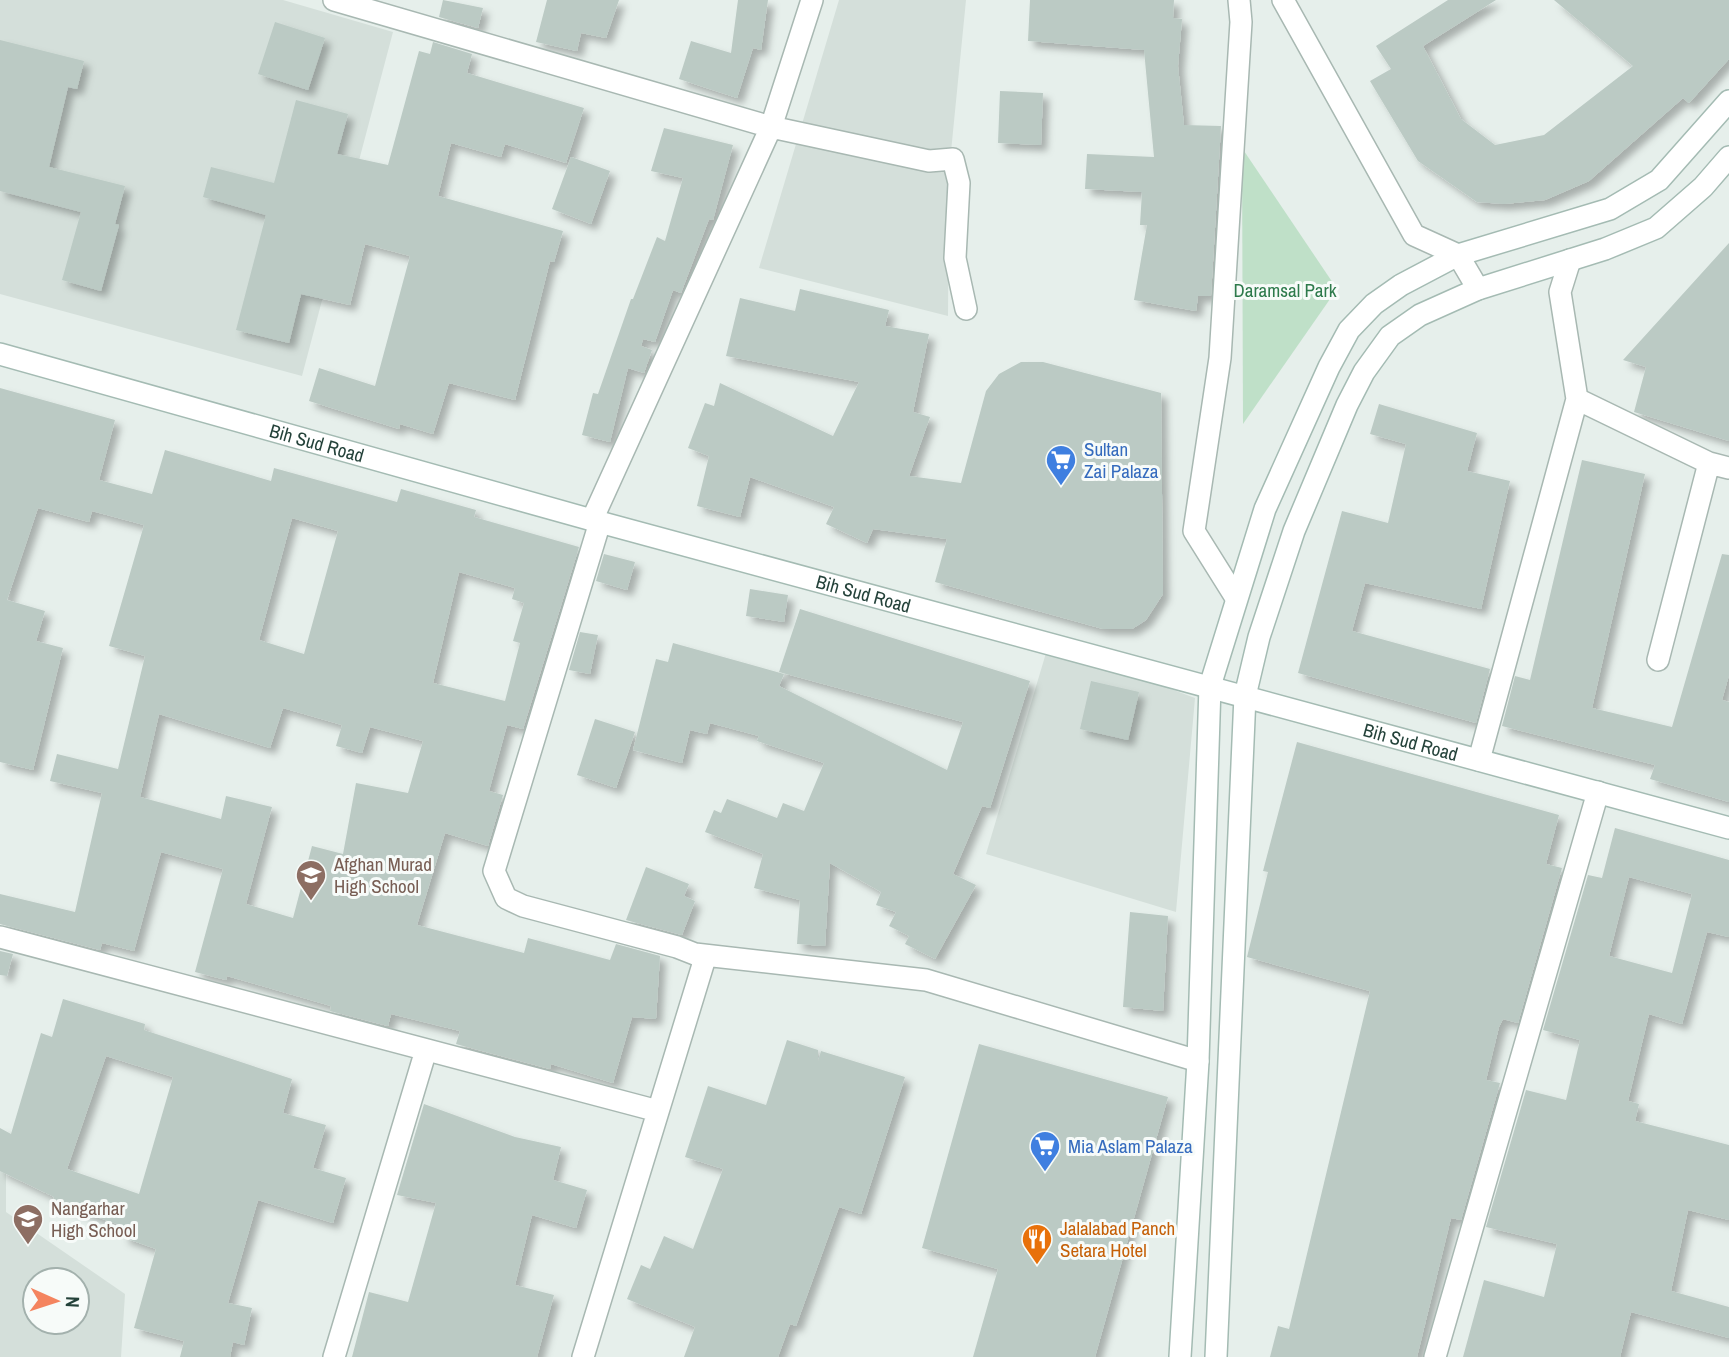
<svg xmlns="http://www.w3.org/2000/svg" width="1729" height="1357" font-family="'Archivo Narrow',sans-serif">
<style>
.built{fill:#d4dfda;fill-rule:evenodd}
.green{fill:#bfe0c8}
.building{fill:#bbcac4;fill-rule:evenodd;filter:url(#shadow)}
.lines{fill:none;stroke-linecap:round;stroke-linejoin:round}
.street-casing{stroke:#a8b8b2;stroke-width:24}
.secondary-casing{stroke:#a4bbb3;stroke-width:24}
.street{stroke:#fff;stroke-width:21}
.secondary{stroke:#fff;stroke-width:21}
.labels{text-anchor:middle;dominant-baseline:central;stroke-width:6;stroke-linejoin:round;paint-order:stroke}
.park-label{font-size:19px;fill:#2d7a4b;stroke:#f7fbf9}
.street-label{font-size:19px;fill:#24423a;stroke:#f7fbf9}
.shop-label{font-size:19px;fill:#366cbe;stroke:#f7fbf9;text-anchor:start}
.education-label{font-size:19px;fill:#785e54;stroke:#f7fbf9;text-anchor:start}
.food-label{font-size:19px;fill:#c56008;stroke:#f7fbf9;text-anchor:start}
</style>
<defs>
<filter id="shadow"><feDropShadow dx="6" dy="6" stdDeviation="3.5" flood-color="#0004"/></filter>
</defs>
<rect width="100%" height="100%" fill="#e6efeb"/>
<path class="built" d="M0 0H283L393 32 302 376 0 294Z
M839 0H966L949 172 948 316 759 268Z
M1046 653 1101 663 1195 698 1176 912 986 854Z
M0 1155 6 1158V1212L125 1294 121 1357H0ZM35 1280H77V1322H35Z"/>
<path class="green" d="M1242 148 1337 289 1243 424Z"/>
<path class="building" d="M443 0 483 8 478 28 439 17Z
M547 0H619L606 38 581 33 577 51 536 42Z
M738 0H768L761 50 753 48 737 98 679 79 691 41 731 53Z
M1030 0H1174L1173 18 1182 19 1178 66 1184 125 1221 126 1211 296H1198L1196 311 1134 300 1147 225H1140L1142 192 1085 189 1087 154 1154 157 1144 50 1028 41Z
M1448 0H1496L1423 46 1461 119 1495 145 1544 135 1633 66 1554 0H1729V59L1689 103 1683 98 1589 181 1545 200 1504 204 1477 202 1418 161 1370 81 1391 69 1376 46Z
M275 22 325 38 308 90 258 74Z
M0 40 84 61 77 89 68 87 49 167 125 186 115 224 119 225 101 291 62 280 81 212 0 191Z
M433 42 472 54 467 73 584 108 566 163 505 144 501 157 451 143 438 196 563 231 554 262 550 261 515 400 449 383 433 434 400 424 399 429 309 401 319 368 375 386 410 256 365 244 350 305 301 294 289 343 236 330 266 215 203 197 211 167 274 183 296 100 348 114 337 154 388 165 419 51 430 54Z
M1000 91 1043 93 1041 145 998 143Z
M664 128 733 145 713 220 709 219 681 293 673 290 655 342 643 339 641 346 652 350 644 373 628 368 610 442 582 435 593 393 598 394 631 299H633L657 237 665 241 683 178 651 171Z
M571 157 610 171 591 224 552 209Z
M1729 243V441L1634 412 1646 367 1623 360Z
M800 289 889 310 885 326 929 334 913 412 930 417 909 476 961 483 986 391 999 374 1021 362H1043L1161 393 1163 594 1146 620 1132 629H1103L935 582 947 539 873 529 867 543 826 524 834 507 750 477 740 517 697 506 709 456 688 448 705 403 714 406 720 383 833 436 859 382 726 356 740 298 795 311Z
M0 388 115 420 99 480 152 494 165 450 271 481 274 468 397 502 401 489 476 510 474 517 579 547 523 729 507 725 489 791 503 795 488 846 445 833 417 925 524 953 528 938 610 960 616 944 660 956 656 1019 632 1017 613 1083 551 1064 550 1069 456 1044 460 1031 391 1014 388 1026 330 1011 331 1006 227 976 226 980 195 972 223 869 161 852 134 951 102 943 100 950 0 924V894L75 912 102 793 50 781 57 754 118 769 145 656 109 646 144 525 92 511 89 522 38 508 7 600 45 611 36 641 63 648 33 770 0 762ZM292 518 338 531 304 654 259 640ZM459 572 515 588 512 599 524 603 513 641 520 643 505 701 433 683ZM283 708 342 725 336 746 362 753 370 727 423 741 408 793 356 783 343 854 312 846 293 918 246 904 272 807 226 796 221 819 140 797 159 714 270 748Z
M1379 404 1477 433 1467 471 1510 481 1481 609 1365 583 1352 631 1490 669 1476 723 1298 673 1342 511 1388 523 1406 444 1370 434Z
M1582 460 1645 474 1592 708 1672 727 1722 554 1729 555V675L1722 700 1729 702V802L1650 779 1655 765 1502 726 1515 676 1530 680Z
M604 554 635 562 627 590 596 581Z
M750 589 788 595 784 622 746 616Z
M800 609 1030 681 990 808 982 806 953 874 976 885 935 959 905 944 909 936 889 926 896 912 876 905 881 892 830 863 825 946 797 944 800 900 754 888 763 854 705 832 714 810 721 813 727 799 777 818 783 803 804 811 824 763 757 741 759 736 710 723 707 734 690 730 682 763 633 750 656 659 668 662 673 643 784 674 779 686 947 770 963 722 779 672Z
M580 632 598 635 590 674 569 670Z
M1091 681 1139 692 1128 740 1080 729Z
M595 719 635 732 616 788 577 775Z
M1297 742 1559 815 1546 864 1562 868 1518 1023 1503 1019 1499 1027 1486 1080 1500 1083 1461 1220 1451 1218 1417 1357H1270L1278 1326 1289 1329 1370 991 1247 957 1268 872 1263 871Z
M1615 828 1729 860V937L1707 932 1682 1024 1649 1014 1628 1101 1639 1104 1635 1121 1729 1145V1220L1688 1210 1671 1291 1729 1307V1338L1631 1312 1620 1357H1463L1484 1280 1544 1297 1557 1244 1486 1227 1526 1090 1566 1100 1580 1040 1543 1030 1588 875 1602 878ZM1629 877 1692 894 1672 973 1609 956Z
M646 867 689 884 684 896 695 901 682 935 626 920Z
M1130 912 1168 916 1163 1011 1123 1007Z
M0 951 13 954 7 976 0 975Z
M63 999 145 1024 144 1030 292 1079 283 1113 326 1125 313 1168 346 1178 333 1223 258 1200 228 1303 252 1308 244 1345 233 1342 230 1357H180L184 1341 134 1328 156 1249 122 1237 126 1227 53 1202 54 1197 0 1171V1128L11 1134 41 1033 52 1037ZM106 1056 173 1077 139 1194 67 1169Z
M787 1040 818 1050V1061L821 1051 905 1077 861 1214 839 1207 796 1326 790 1324 778 1357H684L695 1327 627 1299 641 1265 650 1269 664 1236 693 1249 723 1169 685 1157 708 1086 766 1105Z
M979 1044 1168 1097 1095 1357H973L998 1269 922 1248Z
M424 1104 515 1137 561 1147 553 1180 587 1190 576 1228 532 1215 515 1285 554 1295 537 1357H352L369 1292 408 1302 436 1203 397 1195Z"/>
<g class="lines">
<g class="street-casing">
<path id="street" d="M334 0 771 127 929 161 953 159 959 183 955 258 966 309
M1283 0 1414 235 1458 255 1478 289
M1570 260 1560 292 1577 399 1709 463 1729 468
M1236 598 1194 531 1220 358 1241 22 1239 0
M1658 660 1709 463
M1479 760 1577 399
M0 937 658 1111
M695 954 926 980 1198 1061
M334 1357 426 1050
M583 1357 705 958 677 947 523 906 506 898 494 871 600 522 592 520 771 127 812 0
M1435 1357 1598 792"/>
</g>
<g class="secondary-casing">
<g id="secondary">
<path id="s1" d="M0 354 592 520 1729 828"/>
<path d="M1180 1357 1198 1061 1210 686 1265 509 1329 367 1349 330 1374 304 1401 285 1458 255 1610 209 1659 180 1729 101"/>
<path d="M1216 1357 1245 696 1259 637 1294 531 1347 405 1364 372 1390 336 1420 315 1478 289 1605 249 1656 228 1703 187 1729 157"/>
</g>
</g>
<use href="#street" class="street"/>
<use href="#secondary" class="secondary"/>
</g>
<defs>
<g id="supermarket-pin" transform="scale(1.575)"><path d="M0 17L-7.5 6A9.5 9.5 0 1 1 7.5 6Z" fill="#3f7fe0" stroke="#f7fbf9"/><path d="M-6-5.5h2.5l.6 2H6L4.5 2H-2.5L-4.4-4H-6ZM-1.5 3.2a1.3 1.3 0 1 0 .1 0ZM3 3.2a1.3 1.3 0 1 0 .1 0Z" fill="#fff"/></g>
<g id="school-pin" transform="scale(1.575)"><path d="M0 17L-7.5 6A9.5 9.5 0 1 1 7.5 6Z" fill="#8d6e63" stroke="#f7fbf9"/><path d="M0-5L7-2L0 1L-7-2ZM-4 1L0 2.5L4 1V4Q0 6-4 4Z" fill="#fff"/></g>
<g id="restaurant-pin" transform="scale(1.575)"><path d="M0 17L-7.5 6A9.5 9.5 0 1 1 7.5 6Z" fill="#e8710a" stroke="#f7fbf9"/><path d="M-5-6h1v4h1v-4h1v4h1v-4h1v5L-1.5 .5V6h-2V.5L-5-1ZM5-6V6H3V1.5H1.5Q1.5-4 5-6Z" fill="#fff"/></g>
</defs>
<g fill-rule="evenodd">
<use href="#supermarket-pin" x="1061" y="460"/>
<use href="#school-pin" x="311" y="875"/>
<use href="#supermarket-pin" x="1045" y="1146"/>
<use href="#school-pin" x="28" y="1219"/>
<use href="#restaurant-pin" x="1037" y="1239"/>
</g>
<g class="labels">
<g class="park-label">
<text x="1285" y="290">Daramsal Park</text>
</g>
<g class="street-label">
<text stroke="none"><textPath href="#s1" startOffset="329">Bih Sud Road</textPath></text>
<text stroke="none"><textPath href="#s1" startOffset="896">Bih Sud Road</textPath></text>
<text stroke="none"><textPath href="#s1" startOffset="1463">Bih Sud Road</textPath></text>
</g>
<g class="shop-label">
<text x="1084" y="449">Sultan<tspan x="1084" dy="22">Zai Palaza</tspan></text>
<text x="1068" y="1146">Mia Aslam Palaza</text>
</g>
<g class="education-label">
<text x="334" y="864">Afghan Murad<tspan x="334" dy="22">High School</tspan></text>
<text x="51" y="1208">Nangarhar<tspan x="51" dy="22">High School</tspan></text>
</g>
<g class="food-label">
<text x="1060" y="1228">Jalalabad Panch<tspan x="1060" dy="22">Setara Hotel</tspan></text>
</g>
</g>
<g transform="translate(56 1301) rotate(93)"><circle r="33" fill="#f7fbf9" stroke="#a3b1ad" stroke-width="2"/>
<path d="M0-5L12 26L0 18L-12 26Z" fill="#f4845f"/>
<text y="-10" font-size="19" font-weight="bold" text-anchor="middle" fill="#24423a">N</text>
</g>
</svg>
